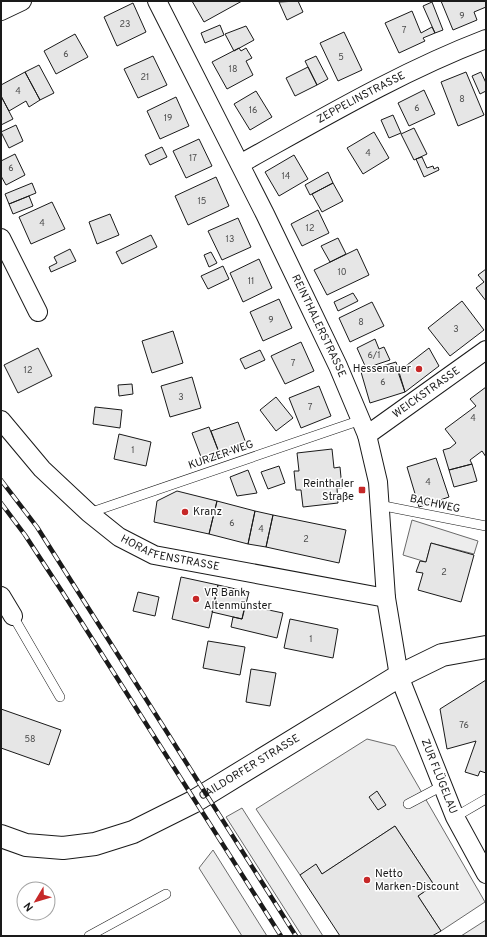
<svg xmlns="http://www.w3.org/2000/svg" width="487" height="937" font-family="Overpass,sans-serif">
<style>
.built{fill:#ededed;stroke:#6a6a6a}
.building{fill:#e6e6e6;stroke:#1a1a1a}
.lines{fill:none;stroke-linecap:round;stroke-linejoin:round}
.service-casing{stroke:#1a1a1a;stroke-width:10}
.minor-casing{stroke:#1a1a1a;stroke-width:20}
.secondary-casing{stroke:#1a1a1a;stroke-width:24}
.service{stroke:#fff;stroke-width:9}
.minor{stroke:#fff;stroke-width:18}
.secondary{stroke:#fff;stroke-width:22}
.rail-casing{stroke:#1a1a1a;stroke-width:4.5}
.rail{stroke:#fff;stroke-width:3;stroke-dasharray:9;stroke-linecap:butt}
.poi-dot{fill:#c62828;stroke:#fff;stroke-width:1.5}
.labels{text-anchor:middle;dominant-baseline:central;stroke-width:3;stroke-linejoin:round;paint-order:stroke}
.number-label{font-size:9px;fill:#4d4d4d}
.street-label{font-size:11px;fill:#1a1a1a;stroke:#fff}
.poi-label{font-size:11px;fill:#1a1a1a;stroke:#fff;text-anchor:start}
</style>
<rect width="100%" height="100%" fill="#fff"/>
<path class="built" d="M412 520 478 541 474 554 431 543 426 562 403 555Z
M367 739 395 746 485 902 441 931 418 896 434 885 395 826 322 874 316 865 300 875 256 809Z
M242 808 323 936H302L226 817Z
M213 850 267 936H242L199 868Z
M486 920V936H461Z"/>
<path class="building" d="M192 1H242L204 22Z
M298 1 303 12 287 20 279 2Z
M441 1H486V7L474 12 477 20 453 30Z
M432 2 443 30 435 33 423 6Z
M133 3 146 32 117 46 104 17Z
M412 11 421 33 432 27 435 33 423 38 425 41 399 53 385 23Z
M220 25 224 35 205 43 201 33Z
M246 26 254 40 234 51 225 34Z
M344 32 362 70 338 81 320 43Z
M75 34 88 57 56 74 44 51Z
M239 48 241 51 246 48 252 58 246 61 253 75 227 89 212 62Z
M153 56 167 85 138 98 124 69Z
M316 56 328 79 317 85 305 61Z
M39 65 54 93 40 100 25 72Z
M308 67 317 85 295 96 286 78Z
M25 72 40 100 29 107 26 101 9 111 1 96V85Z
M466 72 484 115 458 126 441 82Z
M481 72 486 83V91L480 94 472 76Z
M424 90 435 114 409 126 398 103Z
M256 91 272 117 250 130 234 104Z
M1 96 13 119 1 125Z
M176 97 189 126 160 139 147 111Z
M393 115 401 133 389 138 381 120Z
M16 125 23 141 9 148 1 132Z
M414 128 427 154 414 160 401 134Z
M374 132 389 158 363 174 347 148Z
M199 139 212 166 186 178 173 151Z
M162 147 167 157 150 165 145 155Z
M15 154 25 175 6 185 1 176V161Z
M294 155 308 179 279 196 265 172Z
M422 157 427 168 433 166 434 169 438 167 439 170 424 177 416 159Z
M328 172 333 183 310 195 305 185Z
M216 177 229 206 188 225 175 196Z
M32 183 36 193 9 204 5 194Z
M333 183 343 201 322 212 312 194Z
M29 196 33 206 13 214 9 204Z
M52 202 65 229 31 244 19 217Z
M318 210 329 233 302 246 291 224Z
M110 214 119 235 97 244 89 222Z
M238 218 251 247 222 260 208 231Z
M151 235 157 247 122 264 116 252Z
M338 238 346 254 330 262 321 246Z
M70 249 76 261 51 272 49 267 57 263 54 257Z
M357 249 369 275 327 295 314 270Z
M211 252 217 263 209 267 204 255Z
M259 259 272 288 243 302 230 273Z
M223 266 229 279 208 289 201 276Z
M486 269V301L476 288 484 282 478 275Z
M353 293 358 301 338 311 334 302Z
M279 299 292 328 263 341 250 312Z
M462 301 484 330 450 356 428 328Z
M372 302 384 326 350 342 339 318Z
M173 331 183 363 152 373 142 341Z
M375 339 379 349 384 347 390 360 366 368 357 348Z
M301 342 314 371 285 384 271 356Z
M38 348 52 376 18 393 4 365Z
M429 348 439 366 405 392 398 372Z
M260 350 265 360 245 369 240 359Z
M396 362 405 392 370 403 361 372Z
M192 377 201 408 170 417 161 386Z
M132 384 133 394 119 396 118 385Z
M319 386 331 416 301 428 289 398Z
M486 387V457L482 451 470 460 472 464 449 470 443 450 450 448 456 443 445 429 476 406 470 399Z
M276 397 293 418 276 431 260 410Z
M95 407 122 410 120 428 93 424Z
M238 422 247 446 220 455 211 431Z
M209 427 220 455 203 462 192 433Z
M119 434 151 442 146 466 114 459Z
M332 449 334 468 340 467 342 488H337L338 503 303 507 301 490H296L294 471H299L297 453Z
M436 458 449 497 419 507 407 467Z
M472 464 477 481 454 487 449 470Z
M279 466 285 483 268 489 261 472Z
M248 470 257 493 237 496 230 477Z
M177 491 217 501 209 534 154 522 157 501Z
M217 501 255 511 248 544 209 534Z
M255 511 273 515 266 547 248 544Z
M273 515 346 530 339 563 266 547Z
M431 543 474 555 461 602 418 590 423 573 416 572 420 561 426 562Z
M181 577 218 585 209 628 172 619Z
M218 585 249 592 242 619 212 612Z
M138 592 159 597 155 616 133 611Z
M245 605 283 613 277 638 231 627 233 617 242 619Z
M290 619 338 629 333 658 284 648Z
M208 641 245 647 240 675 203 668Z
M251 669 276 673 270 706 246 702Z
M486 680V773L480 771 478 776 465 772 476 741 447 749 440 709Z
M1 709 61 730 49 765 1 748Z
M377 791 386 805 378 810 369 797Z
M395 826 434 885 418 896 441 931 432 936H340L300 875 316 864 322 874Z"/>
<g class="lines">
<g class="service-casing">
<path id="service" d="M379 505 486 526
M89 513 361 420
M13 616 60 697
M408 804 442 786
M455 817 486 799
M89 936 166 894"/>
</g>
<g class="minor-casing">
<g id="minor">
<path id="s1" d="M157 1 265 214 338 366 367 435 378 482 386 598 399 676 455 817 486 874"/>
<path d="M1 11 22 1"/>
<path id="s2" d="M240 164C321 119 400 72 486 39"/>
<path d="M1 238 38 312"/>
<path id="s3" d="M1 420 42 469 89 513 119 537 154 555 386 598"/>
<path id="s4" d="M367 435 486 350"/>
<path d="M1 596 13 616"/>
</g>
</g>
<g class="secondary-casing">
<g id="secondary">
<path id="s5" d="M1 836 26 845 63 848 95 844 133 832 193 802 399 676 442 655 486 647"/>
</g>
</g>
<use href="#service" class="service"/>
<use href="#minor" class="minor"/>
<use href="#secondary" class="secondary"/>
<g class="rail-casing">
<path id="rail" d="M1 480 37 527 296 936
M1 503 25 535 63 593 281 936"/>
</g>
<use href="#rail" class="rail"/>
</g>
<g class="poi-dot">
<circle cx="419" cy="369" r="4"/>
<rect x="358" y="486" width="8" height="8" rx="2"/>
<circle cx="185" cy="512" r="4"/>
<circle cx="196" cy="599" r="4"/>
<circle cx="367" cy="880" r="4"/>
</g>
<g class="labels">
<g class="number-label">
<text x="462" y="16">9</text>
<text x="125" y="24">23</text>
<text x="404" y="30">7</text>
<text x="66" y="54">6</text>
<text x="341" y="57">5</text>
<text x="233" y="69">18</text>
<text x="145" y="77">21</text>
<text x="18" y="91">4</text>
<text x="462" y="99">8</text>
<text x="417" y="108">6</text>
<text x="253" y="110">16</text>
<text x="168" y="118">19</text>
<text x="368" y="153">4</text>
<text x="193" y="158">17</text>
<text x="11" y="168">6</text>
<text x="286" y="176">14</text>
<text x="202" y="201">15</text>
<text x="42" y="223">4</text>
<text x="310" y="228">12</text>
<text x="230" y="239">13</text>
<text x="342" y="272">10</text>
<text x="251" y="281">11</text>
<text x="271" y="320">9</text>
<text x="361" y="322">8</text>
<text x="456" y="329">3</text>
<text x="374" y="355">6/1</text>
<text x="293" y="363">7</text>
<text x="28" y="370">12</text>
<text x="383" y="382">6</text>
<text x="181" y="397">3</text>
<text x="310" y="407">7</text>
<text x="473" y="418">4</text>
<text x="133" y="450">1</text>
<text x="428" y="482">4</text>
<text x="232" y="523">6</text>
<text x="261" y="529">4</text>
<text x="306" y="539">2</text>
<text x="444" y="572">2</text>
<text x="311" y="639">1</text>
<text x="464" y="725">76</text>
<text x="30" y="739">58</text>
</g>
<g class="street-label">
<text stroke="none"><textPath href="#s2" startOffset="138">ZEPPELINSTRASSE</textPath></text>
<text stroke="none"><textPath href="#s1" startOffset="363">REINTHALERSTRASSE</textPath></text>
<text stroke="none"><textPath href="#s4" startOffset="73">WEICKSTRASSE</textPath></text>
<text transform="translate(221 455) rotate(-19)">KURZER WEG</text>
<text transform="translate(435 504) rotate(12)">BACHWEG</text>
<text stroke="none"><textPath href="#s3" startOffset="221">HORAFFENSTRASSE</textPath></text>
<text stroke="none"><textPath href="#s5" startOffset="269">GAILDORFER STRASSE</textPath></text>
<text stroke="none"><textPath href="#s1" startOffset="834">ZUR FLÜGELAU</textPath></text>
</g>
<g class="poi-label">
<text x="411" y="369" text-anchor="end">Hessenauer</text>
<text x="354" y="484" text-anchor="end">Reinthaler<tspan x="354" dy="13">Straße</tspan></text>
<text x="193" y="512">Kranz</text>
<text x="204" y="593">VR Bank<tspan x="204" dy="13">Altenmünster</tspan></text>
<text x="375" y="874">Netto<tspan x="375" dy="13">Marken-Discount</tspan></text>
</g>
</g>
<rect width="487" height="937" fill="none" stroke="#1a1a1a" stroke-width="4"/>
<g transform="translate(36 901) rotate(232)"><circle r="19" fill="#ffffff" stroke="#a3a3a3"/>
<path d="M0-3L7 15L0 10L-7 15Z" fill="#c62828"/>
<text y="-6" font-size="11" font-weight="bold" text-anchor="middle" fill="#1a1a1a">N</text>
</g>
</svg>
